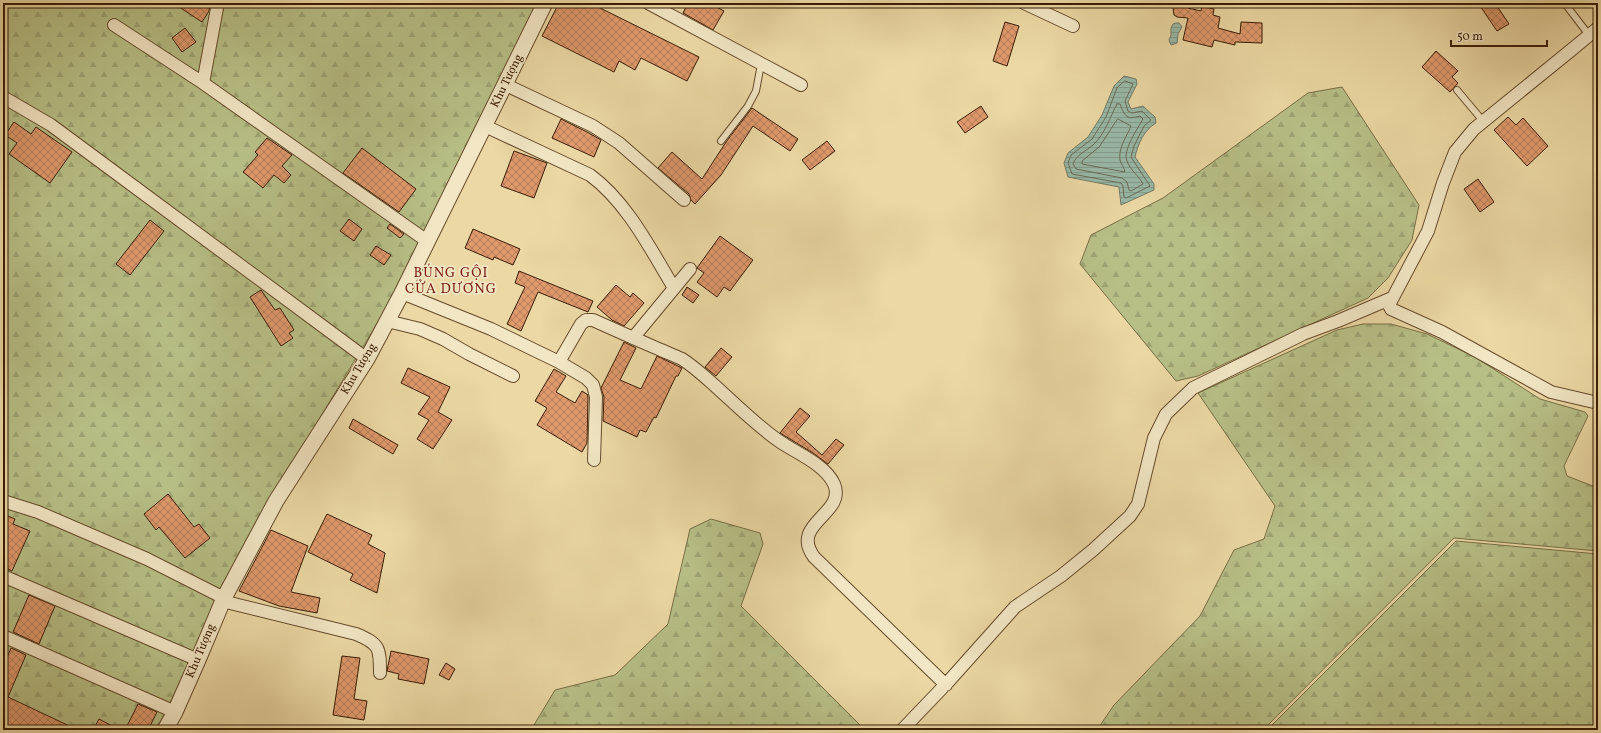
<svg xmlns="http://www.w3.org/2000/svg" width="1601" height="733" font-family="Vollkorn,serif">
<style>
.forest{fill:url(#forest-firs);stroke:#786e44}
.water{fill:url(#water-rules);stroke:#727a66}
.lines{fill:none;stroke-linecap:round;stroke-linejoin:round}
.shore{stroke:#686a56;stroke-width:1}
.building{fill:url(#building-cross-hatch);stroke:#391c03}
.service-casing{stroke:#664b2b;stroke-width:8}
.minor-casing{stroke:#664b2b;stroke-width:14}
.tertiary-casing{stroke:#664b2b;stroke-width:17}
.service{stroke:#f2e6c4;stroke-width:6}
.minor{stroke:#f2e6c4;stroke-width:12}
.tertiary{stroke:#f2e6c4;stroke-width:15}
.labels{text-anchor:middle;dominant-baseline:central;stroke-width:3.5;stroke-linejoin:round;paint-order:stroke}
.street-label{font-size:12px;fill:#391c03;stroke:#f2e6c4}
.quarter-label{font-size:14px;letter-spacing:1px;fill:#7a1f14;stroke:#f2e6c4}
</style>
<defs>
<pattern id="forest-firs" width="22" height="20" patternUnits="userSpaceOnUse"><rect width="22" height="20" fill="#b7bf86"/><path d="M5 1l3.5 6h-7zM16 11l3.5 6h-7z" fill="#9ea472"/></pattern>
<pattern id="water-rules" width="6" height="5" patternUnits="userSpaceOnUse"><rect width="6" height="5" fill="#98b9a8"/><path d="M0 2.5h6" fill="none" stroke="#849e8f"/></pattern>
<pattern id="building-cross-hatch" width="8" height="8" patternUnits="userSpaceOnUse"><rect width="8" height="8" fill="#de996c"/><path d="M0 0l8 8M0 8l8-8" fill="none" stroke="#b57c57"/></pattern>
</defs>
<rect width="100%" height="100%" fill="#ebd8a4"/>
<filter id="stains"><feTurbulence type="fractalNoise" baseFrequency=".005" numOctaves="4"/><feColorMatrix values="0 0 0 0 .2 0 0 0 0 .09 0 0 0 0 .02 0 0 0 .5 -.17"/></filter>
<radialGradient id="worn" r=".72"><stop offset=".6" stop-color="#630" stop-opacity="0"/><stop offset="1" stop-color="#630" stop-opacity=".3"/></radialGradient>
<path class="forest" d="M3 3H537L384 312 252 530 218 599 184 675 156 730H3Z
M1342 87 1419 205 1412 240 1388 278 1368 298 1198 376 1176 381 1080 264 1091 235 1163 198 1308 93Z
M1363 324H1391L1427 334 1475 357 1540 399 1585 412 1588 416 1564 466 1567 476 1598 488V551L1454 538 1263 730H1097L1114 705 1200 616 1234 550 1264 539 1275 506 1198 393 1337 330Z
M711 519 760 533 763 544 741 606 865 730H531L555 690 615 675 668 624 690 529Z
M1456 541 1598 554V730H1267Z"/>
<path class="water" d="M1176 23H1179L1182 27 1178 34 1177 43 1171 45 1169 40 1171 35V28L1173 24Z
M1124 76 1136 79 1137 84 1128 102 1131 109 1143 106 1155 117 1156 123C1144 130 1138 144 1135 157L1154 184V190L1121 205 1119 187 1068 177 1064 163 1068 153 1088 137 1102 115 1114 86Z"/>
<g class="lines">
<path class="shore" d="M1125 81 1133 84 1125 101 1128 111 1132 113 1142 111 1151 120 1144 126 1134 146 1131 157 1150 186 1126 198 1124 197 1123 186 1121 183 1072 174 1068 163 1071 155 1092 139 1106 117 1117 88Z
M1117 104H1120C1125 117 1127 120 1140 116L1143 119C1138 128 1122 151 1127 161 1130 170 1139 176 1143 184L1131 191 1129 190 1127 182 1122 178 1076 169 1073 164C1076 155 1086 151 1093 145 1105 134 1110 117 1117 104Z
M1118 119 1131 126C1127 136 1118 148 1120 160 1121 164 1124 167 1125 172L1082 164V161L1099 147Z"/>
</g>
<path class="building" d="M173 3H210L209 11 202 22Z
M559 3H590L699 57 687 81 641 58 635 70 619 61 614 72 542 36Z
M688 3H709L724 11 713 30 683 13Z
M1478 3H1495L1509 24 1497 31Z
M1178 4H1182L1188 8 1201 11 1202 6 1214 9 1213 15 1220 17 1218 28 1240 34 1241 22 1262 23V43L1235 42V45L1214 40 1212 47 1183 40 1188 18 1177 17 1174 15 1173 8Z
M1005 22 1019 26 1007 66 993 61Z
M185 28 196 42 182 52 172 38Z
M1436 51 1458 71 1452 77 1458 83 1450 92 1422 67Z
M981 106 988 117 965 133 957 122Z
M752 108 798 139 790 151 753 126 721 175 695 204 691 200 689 194 658 168 672 152 702 179 726 142Z
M1508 117 1516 125 1523 118 1548 146 1527 166 1494 130Z
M561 119 589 133 601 140 594 157 552 138Z
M14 122 31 134 36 127 72 152 50 183 9 154 17 143 5 135Z
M267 138 292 155 282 166 291 175 284 183 274 175 263 188 243 172 258 155 255 152Z
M827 141 835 151 810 170 802 160Z
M362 148 416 189 399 212 343 173Z
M514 151 547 163 534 198 501 186Z
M1478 179 1494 202 1480 212 1464 189Z
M349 219 362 229 354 241 340 231Z
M150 220 164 231 130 275 116 264Z
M390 224 404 234 400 238 387 228Z
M473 229 520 249 513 265 494 257 493 260 465 248Z
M720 236 753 260 730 291 724 287 717 297 697 282 704 273 697 268Z
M376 246 391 255 384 265 370 255Z
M519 271 593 301 588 312 538 292 521 331 507 324 525 287 515 283Z
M616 285 630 297 633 293 644 303 624 326 612 320 597 307Z
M687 287 699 295 693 303 682 295Z
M261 290 275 310 280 308 294 330 289 333 293 338 281 346 250 297Z
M624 342 636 348 620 380 641 389 657 356 682 368 678 376H676L656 418 654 417 646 432 640 430 637 437 603 421 604 397 601 388Z
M721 348 732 357 716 376 705 367Z
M408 368 450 387 438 412 452 420 433 449 417 439 429 420 418 414 430 397 401 383Z
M554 369 566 376 556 392 575 403 582 391 588 395 587 443 582 452 537 425 547 408 535 401Z
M800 408 810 416 796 432 822 455 836 439 844 445 828 464 813 453 780 433Z
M353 419 398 445 393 454 349 428Z
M168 494 194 527 199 524 210 538 185 558 159 527 156 530 144 514Z
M327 514 372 535 368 544 385 553 377 593 350 580 353 574 308 552Z
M5 515 15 519 13 524 30 531 12 571 3 567V520Z
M271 530 308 546 291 592 320 598 317 613 279 606 239 591Z
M29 595 55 606 39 644 13 632Z
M11 648 26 655 8 697 78 730H3V667Z
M391 651 429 659 424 684 398 679 399 674 387 671Z
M342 656 360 658 354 699 367 701 364 720 333 715Z
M446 663 455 669 449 680 439 675Z
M138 704 157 712 148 730H125Z
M99 719 120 730H93Z"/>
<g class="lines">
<g class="service-casing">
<path id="service" d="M1566 5 1589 35
M1457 90 1483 121
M721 141 748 106 756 91 761 64"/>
</g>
<g class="minor-casing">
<path id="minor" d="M648 3 801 85
M1024 3 1073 26
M114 25 203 83 427 241
M1598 28 1570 51 1474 129 1455 152 1443 183 1428 231 1389 305 1391 309 1442 332 1551 392 1598 403
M203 83 218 3
M504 84 593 126 619 143 684 200
M3 97 51 125 367 359
M485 126 590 175C627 202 651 250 674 288
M402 293 491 329 559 362 586 378 593 385 596 397 594 460
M387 321 420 329 443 339 469 354 513 376
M633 338 690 269
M559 362 581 324 586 320H593C613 329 633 338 654 347 663 351 673 355 682 359 693 366 703 375 713 384 733 402 757 426 779 441 796 453 825 464 834 484 847 514 789 523 814 557L946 685
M3 501 38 512 147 559 224 598
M3 576 198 660
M222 601 356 634C380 644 380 648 380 673
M3 636 175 712
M902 730 948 682 1015 607 1061 576 1093 550 1130 516 1138 504 1154 438 1166 414 1193 388 1303 334 1338 321 1392 298"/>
</g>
<g class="tertiary-casing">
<path id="tertiary" d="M165 730 175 712 198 660 224 598 276 501 367 359 402 293 545 3"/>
</g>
<use href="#service" class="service"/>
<use href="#minor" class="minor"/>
<use href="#tertiary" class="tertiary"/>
</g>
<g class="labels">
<g class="street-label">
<text transform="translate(507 81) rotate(-64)">Khu Tượng</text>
<text transform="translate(359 369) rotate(-59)">Khu Tượng</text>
<text transform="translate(201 651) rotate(-67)">Khu Tượng</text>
</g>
<g class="quarter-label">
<text x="451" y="273">BÚNG GỘI<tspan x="451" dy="16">CỬA DƯƠNG</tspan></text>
</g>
</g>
<rect width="1601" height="733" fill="none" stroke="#ebd8a4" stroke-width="16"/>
<rect x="4" y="4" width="1593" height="725" fill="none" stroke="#391c03" stroke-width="2"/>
<rect x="8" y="8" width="1585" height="717" fill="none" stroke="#391c03"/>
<path d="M1451 40v6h96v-6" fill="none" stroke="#391c03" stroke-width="2"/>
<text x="1457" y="40" font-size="12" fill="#391c03" stroke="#f2e6c4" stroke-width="3" paint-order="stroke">50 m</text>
<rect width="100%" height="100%" filter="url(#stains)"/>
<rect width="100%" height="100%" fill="url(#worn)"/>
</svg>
